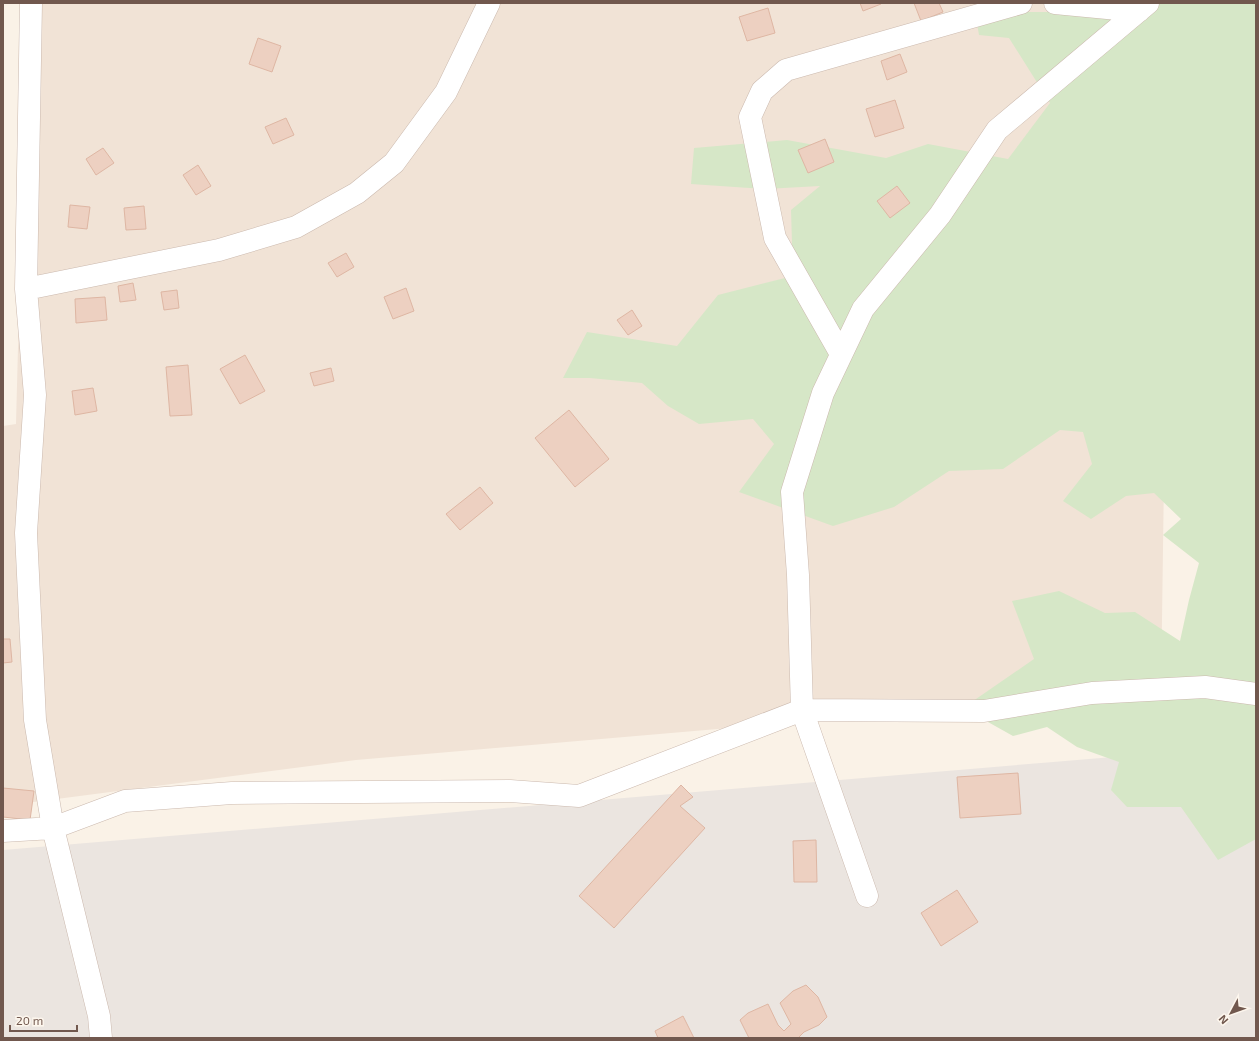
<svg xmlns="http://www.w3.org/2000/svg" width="1259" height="1041" font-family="'Exo 2',sans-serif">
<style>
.residential{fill:#f1e3d6}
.industrial{fill:#ebe5e0}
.green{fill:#d6e7c7}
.building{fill:#edd0c1;stroke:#deb6a3}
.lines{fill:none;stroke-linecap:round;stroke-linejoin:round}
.minor-casing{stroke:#cbb9ae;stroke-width:23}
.minor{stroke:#fff;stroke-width:22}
</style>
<rect width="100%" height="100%" fill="#faf2e7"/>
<path class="residential" d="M27 3H1211L1164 477 1161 691 356 760 3 806V426L16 424Z"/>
<path class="industrial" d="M1256 745V1038H3V850Z"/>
<path class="green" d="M1105 3H1256V839L1218 860 1181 807H1127L1111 790 1119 762 1077 747 1047 727 1013 736 963 708 1034 659 1012 601 1059 591 1105 613 1135 612 1180 641 1189 600 1199 563 1163 535 1181 519 1154 493 1126 496 1091 519 1063 501 1092 464 1083 432 1060 430 1003 469 949 471 894 507 833 526 739 492 774 444 753 419 699 424 668 406 642 383 590 378H563L587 332 677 346 718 295 793 276 791 210 820 186 765 189 691 184 694 148 787 140 886 158 928 144 1008 159 1050 103 1009 38 979 35 975 12H1081Z"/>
<path class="building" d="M860 3H881V4L863 11Z
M914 3H939L943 12 921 21Z
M768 8 775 33 747 41 739 17Z
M258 38 281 46 272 72 249 64Z
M900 54 907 72 887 80 881 61Z
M895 100 904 128 875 137 866 109Z
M286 118 294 135 273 144 265 127Z
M825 139 834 162 808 173 798 150Z
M103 148 114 163 96 175 86 159Z
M198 165 211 186 196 195 183 175Z
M897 186 910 203 890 218 877 201Z
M70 205 90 207 87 229 68 227Z
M144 206 146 229 126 230 124 208Z
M346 253 354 267 337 277 328 263Z
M133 283 136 300 120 302 118 286Z
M406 288 414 311 393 319 384 297Z
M177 290 179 308 164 310 161 292Z
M105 297 107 320 76 323 75 299Z
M632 310 642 326 628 335 617 320Z
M245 355 265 391 240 404 220 369Z
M188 365 192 415 170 416 166 367Z
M331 368 334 381 314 386 310 373Z
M93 388 97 411 75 415 72 391Z
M569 410 609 459 575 487 535 438Z
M480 487 493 503 460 530 446 514Z
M3 639H10L12 662 3 663Z
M1018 773 1021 814 960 818 957 777Z
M681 785 693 797 680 806 705 828 614 928 579 896Z
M3 788 34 791 30 820 3 817Z
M816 840 817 882H794L793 841Z
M957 890 978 922 941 946 921 913Z
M806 985 818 997 827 1017 819 1025 804 1032 798 1038H749L740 1020 748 1013 768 1004 778 1025 784 1031 791 1024 780 1003 793 991Z
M683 1016 694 1038H658L655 1031Z"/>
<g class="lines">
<g class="minor-casing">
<path id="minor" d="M31 3 26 289 35 395 26 533 35 720 53 828 99 1016 101 1038
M1055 3 1139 11
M26 289 219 250 296 227 357 193 394 163 446 92 489 3
M841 354 775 238 750 117 762 91 786 70 1021 3
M3 831 53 828 125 801 232 793 510 791 579 796 802 710 984 711 1092 693 1205 687 1256 694
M867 896 802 710 798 575 792 492 823 393 863 309 940 215 997 130 1148 3"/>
</g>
<use href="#minor" class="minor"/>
</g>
<rect width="1259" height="1041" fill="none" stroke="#71584e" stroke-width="8"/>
<g transform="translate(1231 1013) rotate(229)" stroke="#fdf6ed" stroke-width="3" paint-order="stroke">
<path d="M0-3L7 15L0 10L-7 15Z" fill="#71584e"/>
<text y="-6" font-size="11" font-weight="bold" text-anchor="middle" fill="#71584e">N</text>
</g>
<path d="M10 1025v6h67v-6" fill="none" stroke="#71584e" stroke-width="2"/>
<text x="16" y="1025" font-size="12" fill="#71584e" stroke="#fdf6ed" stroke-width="3" paint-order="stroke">20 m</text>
</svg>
